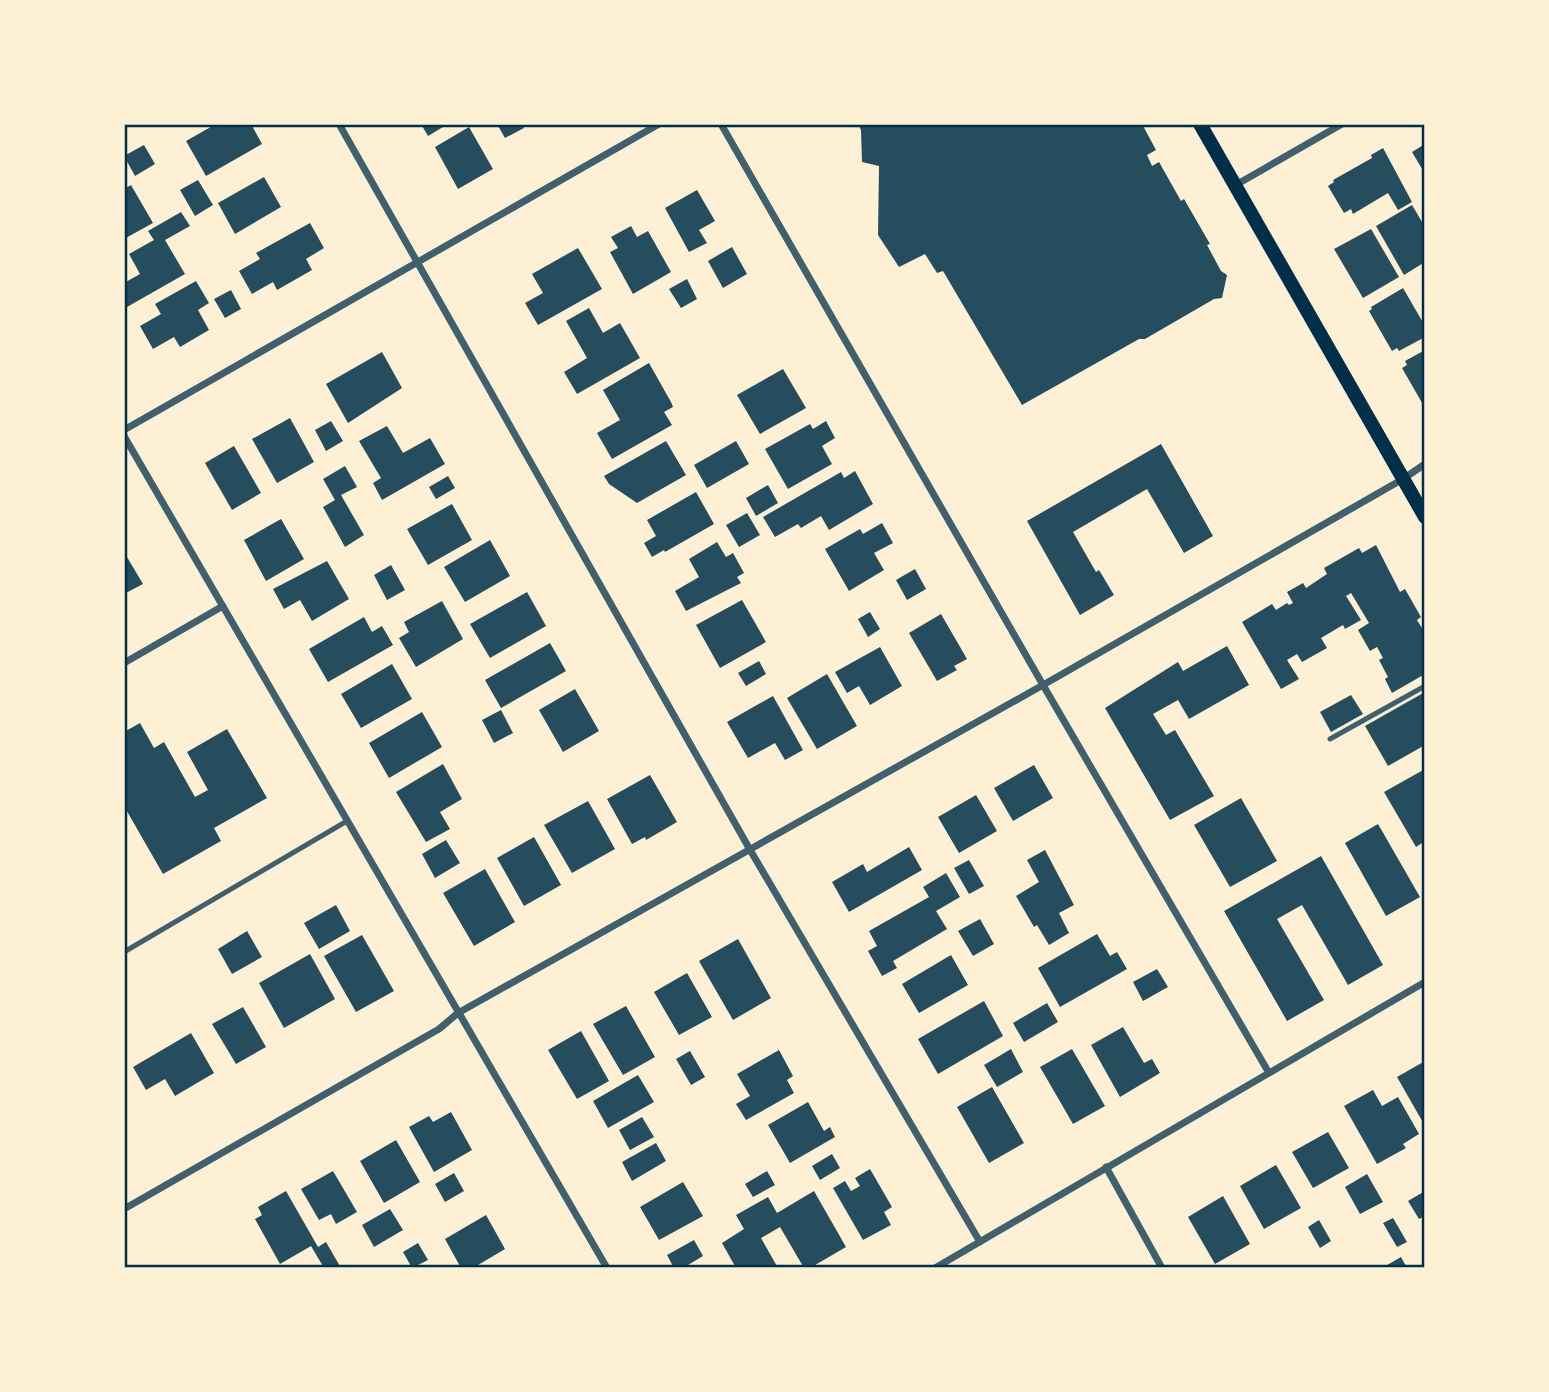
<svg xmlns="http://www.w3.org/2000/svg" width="1549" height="1392" font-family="Manrope,sans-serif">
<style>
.building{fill:#264d5e}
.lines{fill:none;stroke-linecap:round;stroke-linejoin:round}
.service{stroke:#3f606c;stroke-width:5}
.minor{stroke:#3f606c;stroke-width:7}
.secondary{stroke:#003049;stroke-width:14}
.neatline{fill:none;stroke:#003049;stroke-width:2.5}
</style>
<rect width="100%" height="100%" fill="#fdf0d5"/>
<path class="building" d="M216 124H251L262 144 206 176 186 141Z
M421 124H448L428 136Z
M497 124H522L524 128 505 138Z
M858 124H1142L1156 150 1147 155 1152 166 1159 162 1181 201 1184 199 1210 244 1207 245 1221 271 1227 275 1222 298 1214 299 1145 339H1139L1022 405 943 271 937 273 925 254 899 267 878 235 879 166 862 162 861 130Z
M469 127 493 169 458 189 435 147Z
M1425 144V174L1412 152Z
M144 145 155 164 135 176 124 156Z
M1383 148 1412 202 1398 210 1388 193 1353 214 1351 209 1344 213 1328 186 1334 182 1333 180 1372 158 1371 155Z
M264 177 281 207 235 234 218 203Z
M198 180 213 205 195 216 180 190Z
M131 185 153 223 124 239V189Z
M697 190 715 221 699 230 707 243 689 252 665 208Z
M1412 205 1425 227V262L1404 275 1376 226Z
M181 212 190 226 165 240 185 274 127 307 124 302V283L140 274 129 254 154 240 148 231Z
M310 223 324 248 306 259 312 270 277 290 273 282 252 294 239 271 260 259 256 253Z
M631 226 637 237 648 231 671 272 633 294 610 252 618 248 611 237Z
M1371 229 1399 277 1363 298 1334 249Z
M732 247 747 274 723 288 708 261Z
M578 248 602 289 538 325 525 303 543 293 532 274Z
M687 279 697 299 681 308 669 289Z
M196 281 209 303 198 310 209 330 180 347 174 337 153 349 140 326 161 314 155 304Z
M1403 288 1425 326V337L1399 351 1397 348 1392 351 1369 311 1372 309 1371 307Z
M231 290 241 309 225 318 214 299Z
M589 308 603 333 620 323 640 358 577 394 564 372 587 358 566 321Z
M1425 350V408L1402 368 1407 365 1405 361Z
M382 352 402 388 348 423 326 384Z
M649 363 671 402 673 407 664 412 672 425 612 459 597 433 620 420 603 390Z
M783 369 806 408 760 434 737 395Z
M290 418 314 462 277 483 252 439Z
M331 421 343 441 326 451 315 430Z
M826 421 835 438 822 446 832 464 788 489 765 449 810 424 813 429Z
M387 426 403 453 430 438 445 464 382 500 373 483 381 478 359 441Z
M666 441 686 475 637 503 609 484 604 476Z
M736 441 749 464 707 488 694 465Z
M1161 444 1213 536 1184 553 1147 489 1073 532 1096 572 1099 570 1114 595 1080 615 1027 521Z
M234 446 261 493 232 510 205 463Z
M345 466 357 487 341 495 364 535 345 547 323 507 335 500 323 479Z
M855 471 873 504 829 530 821 516 801 528 798 524 775 537 763 517 841 472 844 478Z
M448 476 455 488 436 499 429 487Z
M768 485 778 503 756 516 746 498Z
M696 492 714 524 665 552 664 550 652 557 644 543 656 536 647 520Z
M452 504 472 540 428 565 407 529Z
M747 513 760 535 739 547 726 525Z
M281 519 304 559 266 581 244 540Z
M882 523 893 543 874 553 884 570 849 591 825 549 860 529 863 534Z
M490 540 510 576 465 602 444 567Z
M717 542 726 557 733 553 744 573 737 577 741 583 686 611 675 591 699 577 689 559Z
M1376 545 1400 592 1405 589 1421 617 1417 620 1425 633V674L1392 693 1385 679 1388 677 1379 660 1383 658 1377 647 1370 651 1358 630 1369 623 1351 593 1346 596 1361 620 1345 629 1343 625 1321 638 1327 648 1302 662 1297 654 1287 660 1299 679 1281 689 1242 622 1272 604 1276 610 1287 603 1289 605 1293 603 1287 592 1303 583 1306 588 1327 574 1324 568 1359 548 1362 553Z
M124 552 143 584 124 594Z
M327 561 349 599 312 621 300 600 284 609 273 589Z
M391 565 405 590 387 600 374 575Z
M915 569 926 589 907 600 896 580Z
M527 592 546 626 490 658 470 624Z
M742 600 766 642 720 668 696 625Z
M442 601 463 639 416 667 399 638 409 632 404 622Z
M870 612 880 629 868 637 858 619Z
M941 614 967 659 954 666 957 670 937 681 909 633Z
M364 617 372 632 382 626 393 645 328 682 309 649Z
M550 643 566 671 501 708 485 680Z
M1227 646 1249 685 1189 719 1178 700 1153 714 1166 735 1175 730 1214 796 1170 820 1105 708 1178 662 1183 671Z
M880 647 902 686 870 705 859 686 847 693 835 672Z
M759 661 766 674 746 686 738 673Z
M392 664 412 699 361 728 341 694Z
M827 674 857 726 817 749 787 698Z
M575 689 599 731 563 752 539 710Z
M1425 692V745L1388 766 1365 726Z
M1351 695 1363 714 1331 732 1320 712Z
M773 696 803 750 785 760 775 743 748 758 727 722Z
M501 710 513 733 494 743 482 720Z
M422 712 442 747 389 778 369 743Z
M140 723 154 748 164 742 195 797 208 790 187 752 227 729 267 798 214 828 221 841 163 874 124 806V732Z
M443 764 462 799 440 812 450 829 426 842 396 792Z
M1034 765 1053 798 1013 821 994 788Z
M1425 769V841L1416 847 1384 792Z
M650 775 677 822 646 840 645 837 632 844 607 799Z
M976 795 997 831 959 853 938 817Z
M1241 798 1277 861 1230 887 1194 825Z
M588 801 615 849 572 873 544 825Z
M1378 824 1420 897 1386 916 1345 843Z
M534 837 561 885 524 906 497 858Z
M446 840 460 863 435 878 422 854Z
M909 847 922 870 849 912 832 882 863 864 867 872Z
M1045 850 1074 905 1059 913 1069 933 1049 945 1037 925 1034 927 1016 896 1039 882 1027 860Z
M1321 856 1383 965 1348 985 1302 905 1277 919 1324 1000 1287 1021 1224 911Z
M969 860 984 886 969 894 954 868Z
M485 869 515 922 474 946 443 893Z
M946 873 960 897 936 911 947 929 893 961 897 968 882 976 868 951 877 946 869 931 929 897 923 887Z
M336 905 350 931 319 949 304 923Z
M980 919 994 944 973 956 958 931Z
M247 931 262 957 232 974 218 949Z
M1097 934 1110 956 1117 952 1127 969 1060 1007 1038 968Z
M362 935 394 991 356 1012 324 956Z
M738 939 771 998 733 1020 699 961Z
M310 954 335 999 284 1028 259 983Z
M951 955 968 985 919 1013 902 984Z
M1157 969 1168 987 1143 1001 1133 982Z
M687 973 712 1017 679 1035 654 992Z
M984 1001 1003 1036 938 1074 918 1039Z
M1047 1003 1058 1022 1024 1042 1013 1023Z
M626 1006 655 1057 623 1075 593 1024Z
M243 1007 266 1047 236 1064 212 1024Z
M1123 1027 1144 1063 1152 1059 1160 1073 1120 1097 1091 1045Z
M581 1031 609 1081 577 1099 548 1050Z
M191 1033 214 1073 175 1096 165 1079 146 1090 133 1067Z
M1011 1049 1023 1072 997 1087 984 1065Z
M1072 1049 1105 1106 1073 1124 1040 1067Z
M779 1050 793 1076 787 1080 794 1093 746 1120 736 1104 750 1096 737 1074Z
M690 1051 705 1077 691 1085 676 1059Z
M1425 1061V1126L1397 1077Z
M638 1075 654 1102 608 1128 593 1101Z
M992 1087 1024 1143 989 1163 957 1107Z
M1373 1090 1382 1106 1398 1097 1419 1134 1403 1144 1406 1148 1377 1164 1344 1106Z
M808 1102 824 1131 830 1127 835 1137 790 1163 768 1125Z
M451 1112 472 1150 434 1172 409 1127 429 1116 433 1122Z
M642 1117 654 1137 630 1150 619 1130Z
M1328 1132 1349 1168 1313 1188 1292 1152Z
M396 1140 420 1182 384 1203 360 1161Z
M656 1143 666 1161 632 1181 622 1162Z
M832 1154 840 1168 820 1180 812 1166Z
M1276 1165 1301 1208 1264 1229 1240 1186Z
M870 1169 892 1207 884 1212 891 1225 863 1240 833 1188 845 1181 851 1191 860 1186 855 1178Z
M333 1171 357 1212 336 1224 331 1214 319 1220 301 1189Z
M767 1171 775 1185 753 1197 745 1184Z
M454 1173 464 1191 445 1202 435 1184Z
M1367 1174 1383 1202 1360 1214 1345 1187Z
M683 1182 703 1216 659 1240 640 1207Z
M286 1191 318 1247 326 1242 341 1268H324L311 1246 280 1264 255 1219 262 1215 258 1207Z
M814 1191 846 1247 810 1268H804L780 1227 761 1238 778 1268H736L722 1243 744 1229 736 1215 768 1197 777 1213Z
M1425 1191V1216L1419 1219 1408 1201Z
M1223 1196 1250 1244 1215 1264 1188 1217Z
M390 1209 403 1230 374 1247 362 1225Z
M486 1215 505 1249 473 1268H461L445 1239Z
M1393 1218 1407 1242 1397 1247 1383 1223Z
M1319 1220 1331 1241 1320 1248 1308 1227Z
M694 1240 703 1256 683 1268H674L667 1255Z
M418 1243 428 1260 412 1268 403 1252Z
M1401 1257 1407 1268H1382Z"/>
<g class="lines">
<path class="service" d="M1330 739 1425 686
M124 952 347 821"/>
<path class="minor" d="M339 124 749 848 980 1242
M721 124 1043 685 1269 1073
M1234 186 1342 124
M124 430 659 124
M124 436 607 1268
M124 663 223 606
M1106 1167 1162 1268
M124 1209 439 1029 458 1013 1043 685 1403 479 1425 464
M935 1268 1425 982"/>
<path class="secondary" d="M1200 124 1425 517"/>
</g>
<rect width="1549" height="1392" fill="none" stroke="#fdf0d5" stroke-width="252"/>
<rect x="126" y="126" width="1297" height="1140" class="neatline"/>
</svg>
